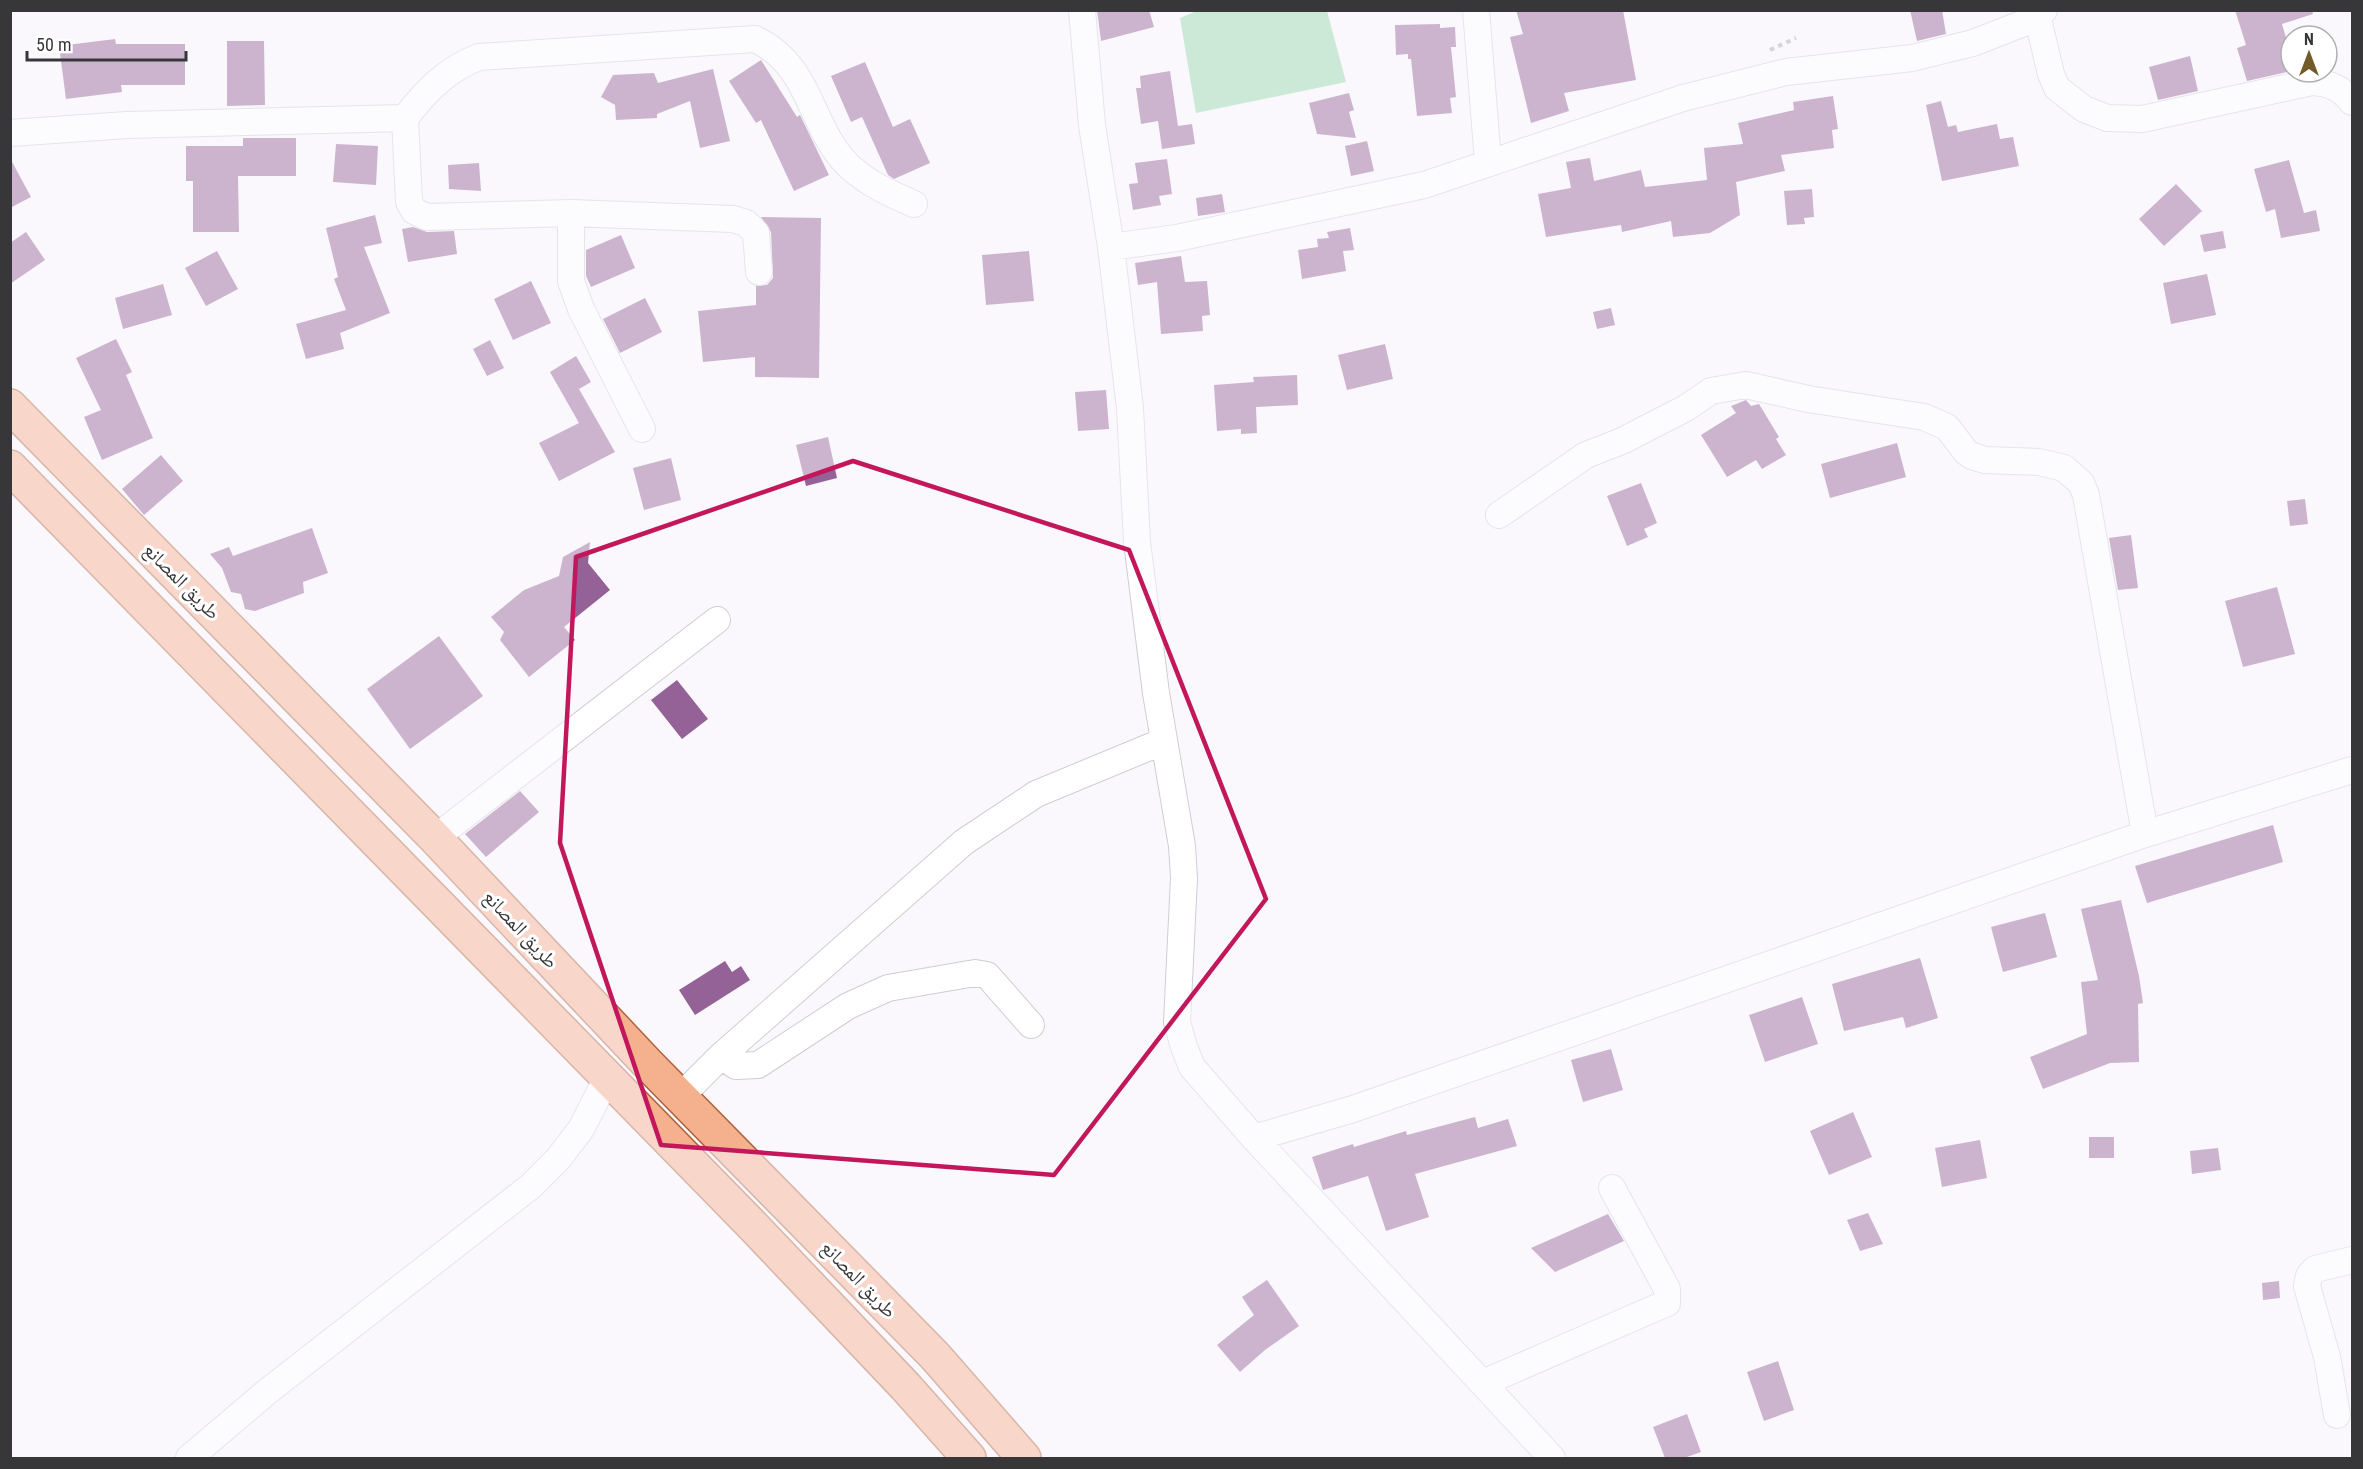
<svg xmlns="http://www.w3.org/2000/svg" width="2363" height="1469" font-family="'Roboto Condensed','Noto Naskh Arabic',sans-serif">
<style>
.green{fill:#92d8a7}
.building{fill:#956298}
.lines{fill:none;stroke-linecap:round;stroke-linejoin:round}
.minor-casing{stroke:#cfcdd3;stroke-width:28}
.major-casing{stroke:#ae643e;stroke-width:36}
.path{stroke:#acabae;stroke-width:4;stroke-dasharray:4.5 4.5;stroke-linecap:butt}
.minor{stroke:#fff;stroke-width:26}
.major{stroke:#f5b08d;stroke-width:33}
.marked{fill:none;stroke:#c2185b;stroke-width:4.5;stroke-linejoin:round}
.labels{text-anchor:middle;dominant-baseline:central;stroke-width:6;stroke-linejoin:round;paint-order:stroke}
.street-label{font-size:20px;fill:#373739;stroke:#fff}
</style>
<rect width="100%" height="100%" fill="#faf8fd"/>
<path class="green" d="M1199 10 1327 11 1346 82 1196 113 1180 18Z"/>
<path class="building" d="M1097 10H1149L1154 27 1101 41Z
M1516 10H1623L1636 80 1564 93 1569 111 1531 123 1510 37 1523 34Z
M1910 10H1942L1946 34 1917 41Z
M2235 10H2312L2313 14 2282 24 2291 55V71L2247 81 2237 48 2246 45Z
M1440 24V28L1455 27 1456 47H1451L1456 97 1450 98 1452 113 1417 116 1411 59H1408V54L1396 55 1395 25Z
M115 39 116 44H185V85H121L122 92 66 99 59 46Z
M227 41H264L265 105 227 106Z
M2190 56 2198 91 2158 100 2149 67Z
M761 60 797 117 800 115 829 175 794 191 761 120 756 123 729 81Z
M865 62 893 127 910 119 930 163 894 179 888 175 862 117 851 122 831 76Z
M713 69 730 141 700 148 690 101 657 114V118L616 120 615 105 601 97 613 75 654 73 658 83Z
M1170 71 1178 126 1192 124 1195 144 1162 149 1158 121 1141 124 1136 88H1141L1140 76Z
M1349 93 1354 110 1349 112 1356 138 1317 134 1309 103Z
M1833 96 1838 129 1832 130 1834 148 1781 155 1785 171 1736 182 1740 215 1710 233 1673 237 1671 221 1622 232 1621 225 1546 237 1538 194 1571 188 1566 162 1590 158 1594 181 1641 170 1645 187 1707 180 1704 148 1743 144 1738 123 1794 110 1793 102Z
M1941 101 1948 127 1956 125 1958 132 1997 124 2000 139 2013 137 2019 166 1942 181 1926 105Z
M243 138H296V176H238L239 232H193V181H186V146H243Z
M1367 141 1374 171 1351 176 1345 146Z
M336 144 378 146 376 185 333 182Z
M10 158 31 197 10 208Z
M1167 159 1172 194 1159 196 1161 205 1133 210 1129 184 1138 183 1135 163Z
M2289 160 2304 213 2316 210 2320 231 2281 238 2275 209 2266 212 2254 169Z
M479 163 481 191 449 189 448 165Z
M2176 184 2202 211 2164 246 2139 219Z
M1812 189 1814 217 1804 218 1805 224 1787 225 1784 191Z
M1222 194 1225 212 1198 216 1196 198Z
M375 215 382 243 364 247 390 313 340 333 344 349 306 359 296 324 346 310 334 279 338 277 326 228Z
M761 217 821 218 819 378 755 377V357L703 362 698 311 756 305V286L767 285 773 278 771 232Z
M413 227 427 232 454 231 457 254 408 262 402 229Z
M1350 228 1354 250 1343 251 1346 271 1302 279 1298 250 1318 247 1317 239 1329 238 1327 232Z
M2223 231 2226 248 2204 252 2200 235Z
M26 232 45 260 10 284V243Z
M621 235 635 268 591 287 586 276V250Z
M217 251 238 289 206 306 185 268Z
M1029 251 1034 301 986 305 982 255Z
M1181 256 1185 282 1207 281 1210 315 1202 316 1203 331 1161 334 1157 282 1138 285 1135 263Z
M2207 274 2216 315 2171 324 2163 283Z
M531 281 551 323 513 340 494 299Z
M163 284 172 315 123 329 115 298Z
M645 298 662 332 620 353 603 319Z
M1611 308 1615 325 1597 329 1593 312Z
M116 339 132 372 126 375 153 438 102 460 84 417 101 410 76 358Z
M490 340 504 368 487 376 473 349Z
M1385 344 1393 379 1347 390 1338 355Z
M576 356 591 382 579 389 615 452 559 481 539 443 579 423 550 372Z
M1297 375 1298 405 1256 407 1257 433 1241 434V429L1217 431 1214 385 1254 382 1253 377Z
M1106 390 1109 429 1078 431 1075 392Z
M1746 400 1751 406 1759 404 1779 437 1776 439 1786 455 1762 469 1756 460 1727 477 1701 435 1736 413 1731 406Z
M828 437 837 478 806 486 796 445Z
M1897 443 1906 477 1830 498 1821 464Z
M161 455 183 481 144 515 122 489Z
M671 458 681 500 644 510 633 468Z
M1641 483 1657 523 1644 529 1648 537 1627 546 1607 496Z
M2305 499 2308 524 2290 526 2287 501Z
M312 528 328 573 303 582 304 593 255 611 245 609 241 594 231 592 222 568 210 554 229 547 233 556Z
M2131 535 2138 588 2118 590 2109 538Z
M590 542 588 563 610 590 564 627 575 640 529 677 500 640 504 632 491 617 524 590 559 576 563 557Z
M2277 587 2295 654 2243 667 2225 601Z
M439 636 483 696 410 749 367 689Z
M677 680 708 719 682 739 651 700Z
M520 791 539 812 486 857 465 834Z
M2273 825 2283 862 2147 903 2135 866Z
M2121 900 2139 976 2143 1003 2138 1004 2139 1062 2110 1063 2043 1089 2030 1057 2087 1034 2081 982 2098 980 2081 909Z
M2045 913 2057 957 2003 972 1991 927Z
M1920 958 1938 1018 1906 1028 1903 1017 1844 1031 1832 984Z
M725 961 732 972 741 966 750 980 695 1015 679 990Z
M1802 997 1818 1044 1765 1062 1749 1015Z
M1611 1049 1623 1090 1583 1102 1571 1060Z
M1853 1112 1872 1157 1829 1175 1810 1131Z
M1475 1117 1478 1128 1508 1119 1517 1146 1415 1174 1429 1217 1386 1231 1368 1176 1323 1190 1312 1157 1353 1144 1354 1147 1406 1131 1407 1135Z
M2089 1137H2114V1158H2089Z
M1980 1140 1987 1178 1942 1187 1935 1148Z
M2218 1148 2221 1170 2192 1174 2190 1151Z
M1868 1213 1883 1244 1860 1251 1847 1220Z
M1608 1214 1624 1241 1555 1272 1531 1248Z
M1267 1280 1299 1326 1265 1350 1240 1372 1217 1345 1254 1315 1242 1297Z
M2279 1281 2280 1298 2263 1300 2262 1283Z
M1778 1361 1794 1410 1764 1421 1747 1372Z
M1687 1414 1701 1452 1684 1458H1665L1653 1427Z"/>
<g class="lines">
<g class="minor-casing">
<path id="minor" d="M1082 10 1092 125 1111 247 1130 408 1137 542 1156 693 1182 846 1184 878 1177 1022 1184 1047 1192 1067 1254 1138 1552 1458
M1476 10 1488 162
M2037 15 2051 74 2057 88 2084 109 2107 118 2142 119 2312 82C2330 83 2341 88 2352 102
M10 133 127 125 405 118
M571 213V281L581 309 642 429
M1111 247 1177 238 1424 185 1683 98 1786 72 1912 58 1973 43 2024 23 2044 10
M759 272 756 233 746 223 733 219 571 213 427 217 414 211 409 202 405 118C426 91 447 69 479 57L755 39C813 66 809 129 850 167 870 185 891 194 914 204
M1499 515 1586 455 1622 441 1686 408 1711 391 1746 385 1808 399 1924 417 1947 427 1966 452 1972 456 1985 460 2039 462 2064 468 2081 483 2086 495 2145 834
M435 838 717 620
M721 1056 736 1066 758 1065 848 1006 888 988 975 973 987 975 1031 1025
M680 1097 721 1056 964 842 1036 794 1164 741
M1254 1138 1353 1109 2145 834 2352 770
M1483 1383 1667 1303V1289L1612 1188
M2337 1415 2327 1357 2307 1286 2309 1276 2315 1269 2352 1260
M189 1458 268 1391 531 1186 558 1159 581 1129 608 1076"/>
</g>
<g class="major-casing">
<path id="major" d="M10 406 435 838 648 1064 935 1356 1024 1458
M10 467 753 1226 905 1386 969 1458"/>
</g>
<path class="path" d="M1770 50 1796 38"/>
<use href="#minor" class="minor"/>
<use href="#major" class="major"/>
</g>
<path d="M0 0H2363V1469H0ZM853 461 1129 550 1266 899 1054 1175 661 1145 560 843 576 557Z" fill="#faf8fd" fill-opacity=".55" fill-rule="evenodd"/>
<path class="marked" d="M853 461 1129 550 1266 899 1054 1175 661 1145 560 843 576 557Z"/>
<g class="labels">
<g class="street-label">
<text transform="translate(182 581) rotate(45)">طريق المصانع</text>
<text transform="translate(521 929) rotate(47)">طريق المصانع</text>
<text transform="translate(859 1279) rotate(46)">طريق المصانع</text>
</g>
</g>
<rect width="2363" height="1469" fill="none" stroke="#373739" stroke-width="24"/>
<g transform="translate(2309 54)"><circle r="28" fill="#ffffff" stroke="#afafb0" stroke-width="1.5"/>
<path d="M0-4.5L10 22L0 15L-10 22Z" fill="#715b2a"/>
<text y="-9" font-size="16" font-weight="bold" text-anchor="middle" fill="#373739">N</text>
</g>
<path d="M27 51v9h159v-9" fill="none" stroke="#373739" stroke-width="3"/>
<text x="36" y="51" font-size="18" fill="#373739" stroke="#ffffff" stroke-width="4.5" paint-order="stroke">50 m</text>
</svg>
